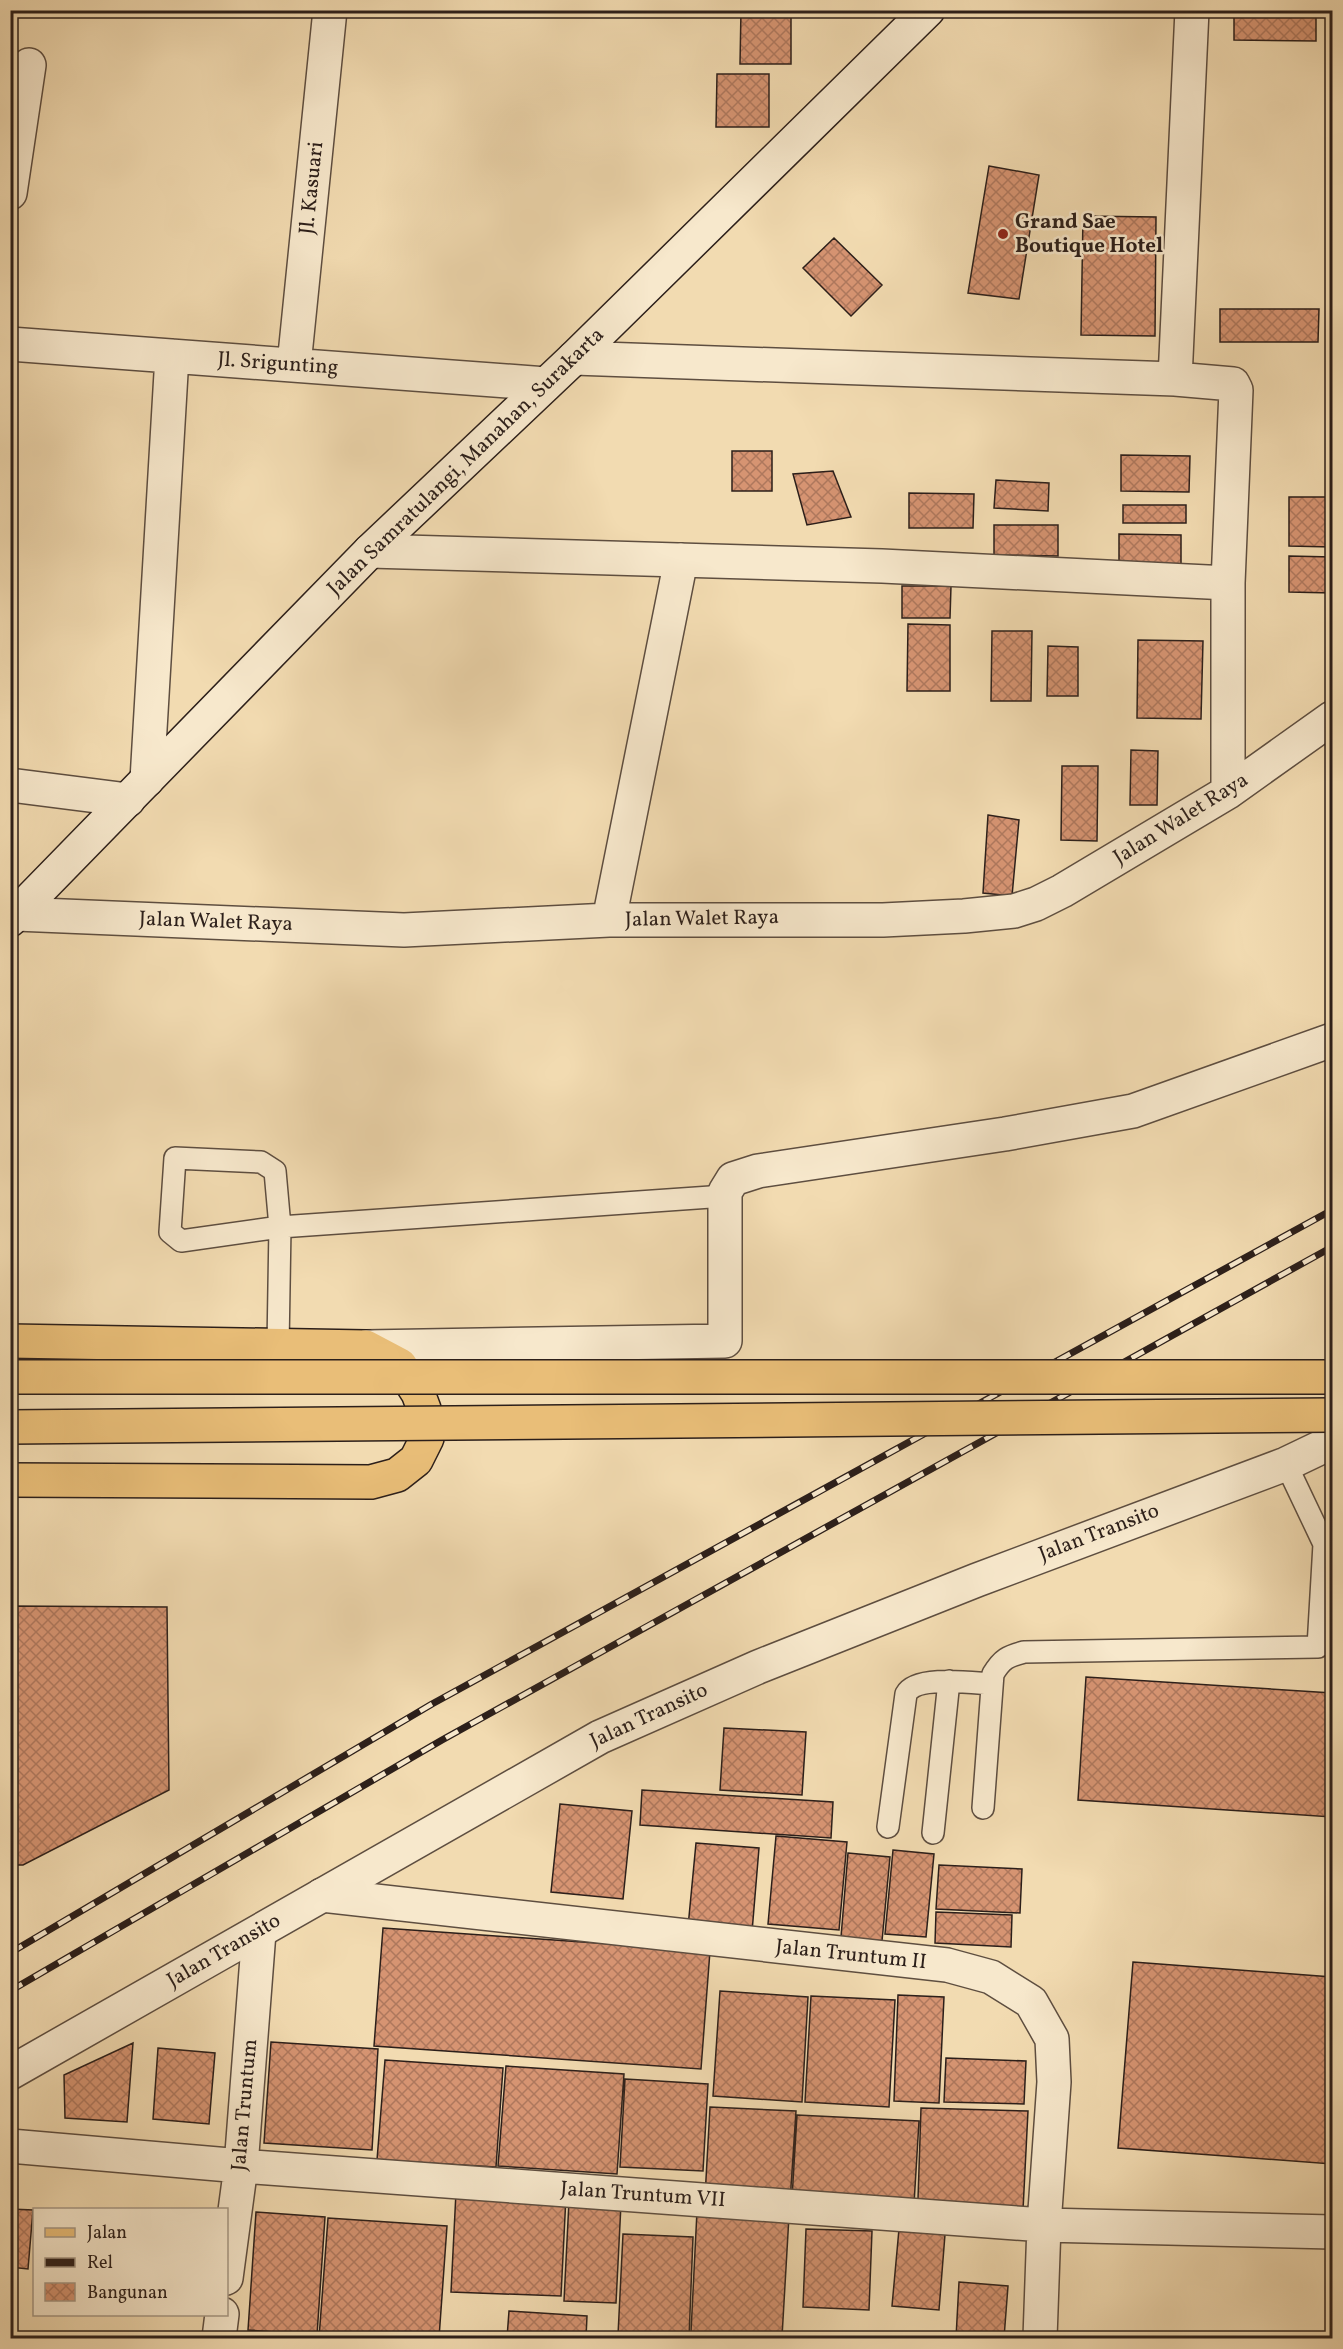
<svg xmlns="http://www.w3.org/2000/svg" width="1343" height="2349" font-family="Vollkorn,serif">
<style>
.building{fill:url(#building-cross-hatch);stroke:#2c1f1a;stroke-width:1.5}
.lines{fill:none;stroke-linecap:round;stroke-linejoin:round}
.service-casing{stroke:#5e4e40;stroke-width:24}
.minor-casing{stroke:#5e4e40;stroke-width:36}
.tertiary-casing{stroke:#5e4e40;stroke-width:36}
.secondary-casing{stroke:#2c1f1a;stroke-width:36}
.primary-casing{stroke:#2c1f1a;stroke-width:36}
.service{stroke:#f7e8cc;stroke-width:21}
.minor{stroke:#f7e8cc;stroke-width:33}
.tertiary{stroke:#f7e8cc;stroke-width:33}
.secondary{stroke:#f7e8cc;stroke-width:33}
.primary{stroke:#e9be78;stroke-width:33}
.rail-casing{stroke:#2c1f1a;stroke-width:7}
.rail{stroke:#f7e8cc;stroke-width:4.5;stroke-dasharray:14;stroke-linecap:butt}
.primary-bridge-casing{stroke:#2c1f1a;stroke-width:36;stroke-linecap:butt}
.trunk-bridge-casing{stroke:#2c1f1a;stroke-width:36;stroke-linecap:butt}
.primary-bridge{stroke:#e9be78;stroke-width:33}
.trunk-bridge{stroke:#e9be78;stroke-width:33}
.poi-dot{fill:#8f2418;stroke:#f7e8cc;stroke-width:2}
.labels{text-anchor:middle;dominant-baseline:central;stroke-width:5;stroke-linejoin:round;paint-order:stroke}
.street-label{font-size:21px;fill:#2c1f1a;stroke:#f7e8cc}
.poi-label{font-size:21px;font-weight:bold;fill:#2c1f1a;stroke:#f7e8cc;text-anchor:start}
</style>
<defs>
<pattern id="building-cross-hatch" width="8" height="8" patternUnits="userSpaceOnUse" patternTransform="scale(1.5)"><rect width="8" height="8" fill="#d69472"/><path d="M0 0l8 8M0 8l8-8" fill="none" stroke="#ae785d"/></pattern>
</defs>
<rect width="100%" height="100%" fill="#f2dbb1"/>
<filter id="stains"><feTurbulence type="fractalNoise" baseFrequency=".00333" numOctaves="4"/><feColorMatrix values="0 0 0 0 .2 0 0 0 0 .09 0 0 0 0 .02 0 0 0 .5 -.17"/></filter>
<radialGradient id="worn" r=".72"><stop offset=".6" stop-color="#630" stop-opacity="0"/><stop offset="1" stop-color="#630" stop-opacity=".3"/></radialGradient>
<path class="building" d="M741 10H791V64H740Z
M1234 15 1316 16V41L1234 40Z
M717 74H769V127H716Z
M989 166 1039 175 1019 299 968 293Z
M1083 216 1156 217 1155 336 1081 335Z
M834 238 882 285 851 316 803 268Z
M1220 309H1319L1318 342H1220Z
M732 451H772V491H732Z
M1121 455 1190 456 1189 492 1121 491Z
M833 471 851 517 807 525 793 474Z
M996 480 1049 483 1048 511 994 508Z
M909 493 974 494 973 528H909Z
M1289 497H1332V547L1289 546Z
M1123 505H1186V523H1123Z
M994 525H1058V556L994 555Z
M1119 534 1181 535V565H1119Z
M1289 556 1332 557V593L1289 592Z
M902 586H951L950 618H902Z
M908 624 950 625V691H907Z
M992 631H1032L1031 701H991Z
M1138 640 1203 641 1201 719 1137 718Z
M1048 646 1078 647V696H1047Z
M1131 750 1158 751 1157 805H1130Z
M1062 766H1098L1097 841 1061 840Z
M988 815 1019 820 1012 896 983 893Z
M10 1606 167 1607 169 1790 23 1865H10Z
M1086 1677 1332 1693V1817L1078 1800Z
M724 1728 806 1732 802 1795 720 1790Z
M642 1790 833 1802 831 1838 640 1825Z
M560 1804 632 1811 623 1899 551 1892Z
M776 1836 847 1842 839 1930 768 1924Z
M696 1843 759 1848 752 1932 688 1927Z
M893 1850 934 1854 926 1937 885 1934Z
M848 1853 890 1857 882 1941 841 1937Z
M939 1865 1022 1869 1020 1913 936 1909Z
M936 1912 1012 1915 1011 1947 935 1943Z
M383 1928 710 1951 701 2069 374 2046Z
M1133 1962 1332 1977V2164L1118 2148Z
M720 1991 808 1997 802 2102 713 2096Z
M898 1995 944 1997 939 2103 894 2101Z
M811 1996 895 2000 889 2107 805 2102Z
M271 2042 378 2049 372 2150 264 2143Z
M133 2043 127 2122 65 2118 64 2075Z
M158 2048 215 2053 209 2124 153 2119Z
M946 2058 1026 2061 1024 2104 944 2102Z
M385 2060 503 2068 496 2167 377 2160Z
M506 2066 624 2074 617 2174 498 2166Z
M625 2079 708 2084 703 2171 620 2167Z
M710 2107 796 2111 790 2202 705 2197Z
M921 2108 1028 2111 1023 2210 918 2199Z
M797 2115 919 2121 914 2204 792 2198Z
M456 2192 566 2196 561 2296 451 2292Z
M569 2201 621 2204 616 2303 564 2301Z
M10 2209 33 2210 28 2269 10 2267Z
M697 2211 789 2216 782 2337 691 2332Z
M256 2212 325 2217 317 2335 248 2330Z
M328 2218 447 2226 439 2338H319Z
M900 2218 946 2222 939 2310 892 2306Z
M806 2229 872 2231 869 2310 803 2307Z
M623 2234 693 2237 689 2338 618 2335Z
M959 2282 1008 2286 1004 2338H956Z
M509 2311 587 2316 586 2338H507Z
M887 2332 936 2334V2338H887Z"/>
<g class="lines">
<g class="service-casing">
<path id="service" d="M278 1346 280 1227 275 1171 261 1162 175 1158 170 1232 181 1241 280 1227 725 1196
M983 1808 993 1674C1002 1659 1008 1656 1024 1652L1318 1647 1324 1544 1286 1464
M888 1827 906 1694C916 1675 973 1683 992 1684
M933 1833 949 1681"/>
</g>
<g class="minor-casing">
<path id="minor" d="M10 193 29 65
M10 344 546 384
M574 358 1175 379 1233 384 1236 390 1228 583V792
M294 365 330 10
M1175 379 1192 10
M370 551 882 566 1228 583
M147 780 172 356
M10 785 128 800
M16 914 404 930 609 920H883L964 916 1014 911 1036 904 1062 891 1228 792 1332 718
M609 920 681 560
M366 1347 725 1341V1192L733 1179 758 1171 1005 1134 1133 1111 1332 1040
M322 1895 947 1965 991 1977 1031 2002 1052 2039 1054 2082 1044 2225 1040 2338
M10 2146 241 2166 1044 2225 1332 2232
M226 2278 241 2166 259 1932
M219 2338 222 2314"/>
</g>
<g class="tertiary-casing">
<path id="tertiary" d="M10 2073 600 1737 758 1667 977 1580 1286 1464 1332 1442"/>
</g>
<g class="secondary-casing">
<path id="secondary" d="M10 920 370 551 574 358 928 10"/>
</g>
<g class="primary-casing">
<path id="primary" d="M10 1341 366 1347 400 1365 418 1393 424 1409 427 1423V1438L416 1460 397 1475 371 1482 10 1480"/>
</g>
<use href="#service" class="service"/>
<use href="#minor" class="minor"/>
<use href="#tertiary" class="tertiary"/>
<use href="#secondary" class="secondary"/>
<use href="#primary" class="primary"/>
<g class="rail-casing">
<path id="rail" d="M10 1953 432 1704 1332 1210
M10 1991 442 1740 1332 1247"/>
</g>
<use href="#rail" class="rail"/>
<g class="primary-bridge-casing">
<path id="primary-bridge" d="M10 1377H1332"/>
</g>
<g class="trunk-bridge-casing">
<path id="trunk-bridge" d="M10 1427 1332 1415"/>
</g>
<use href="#primary-bridge" class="primary-bridge"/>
<use href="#trunk-bridge" class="trunk-bridge"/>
</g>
<circle class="poi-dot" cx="1003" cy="234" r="6"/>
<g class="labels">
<g class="street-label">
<text transform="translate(312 188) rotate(-84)">Jl. Kasuari</text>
<text transform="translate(278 364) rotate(4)">Jl. Srigunting</text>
<text transform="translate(466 462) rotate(-44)">Jalan Samratulangi, Manahan, Surakarta</text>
<text transform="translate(1181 819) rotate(-32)">Jalan Walet Raya</text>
<text transform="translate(702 919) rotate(-1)">Jalan Walet Raya</text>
<text transform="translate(216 922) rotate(2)">Jalan Walet Raya</text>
<text transform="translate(1099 1533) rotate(-21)">Jalan Transito</text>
<text transform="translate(649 1716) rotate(-25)">Jalan Transito</text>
<text transform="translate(224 1951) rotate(-30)">Jalan Transito</text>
<text transform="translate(851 1955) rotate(6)">Jalan Truntum II</text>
<text transform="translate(245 2105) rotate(-85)">Jalan Truntum</text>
<text transform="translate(643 2195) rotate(4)">Jalan Truntum VII</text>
</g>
<g class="poi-label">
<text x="1015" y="222">Grand Sae<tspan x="1015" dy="24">Boutique Hotel</tspan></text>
</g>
</g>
<rect width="1343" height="2349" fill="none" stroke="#f2dbb1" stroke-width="36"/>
<rect x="12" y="12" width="1319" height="2325" fill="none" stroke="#2c1f1a" stroke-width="3"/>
<rect x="18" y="18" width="1307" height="2313" fill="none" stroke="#2c1f1a" stroke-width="1.5"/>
<rect x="33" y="2208" width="195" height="108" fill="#f7e8cc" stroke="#a69885" stroke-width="1.5"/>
<rect x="45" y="2228" width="30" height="9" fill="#e9be78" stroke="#a69885" stroke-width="1.5"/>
<text x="87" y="2238" font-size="18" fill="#2c1f1a">Jalan</text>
<rect x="45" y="2258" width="30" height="9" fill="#2c1f1a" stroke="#a69885" stroke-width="1.5"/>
<text x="87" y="2268" font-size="18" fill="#2c1f1a">Rel</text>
<rect x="45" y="2283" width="30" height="18" fill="url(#building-cross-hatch)" stroke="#a69885" stroke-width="1.5"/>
<text x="87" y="2298" font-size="18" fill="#2c1f1a">Bangunan</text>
<rect width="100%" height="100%" filter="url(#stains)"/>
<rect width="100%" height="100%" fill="url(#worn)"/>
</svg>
